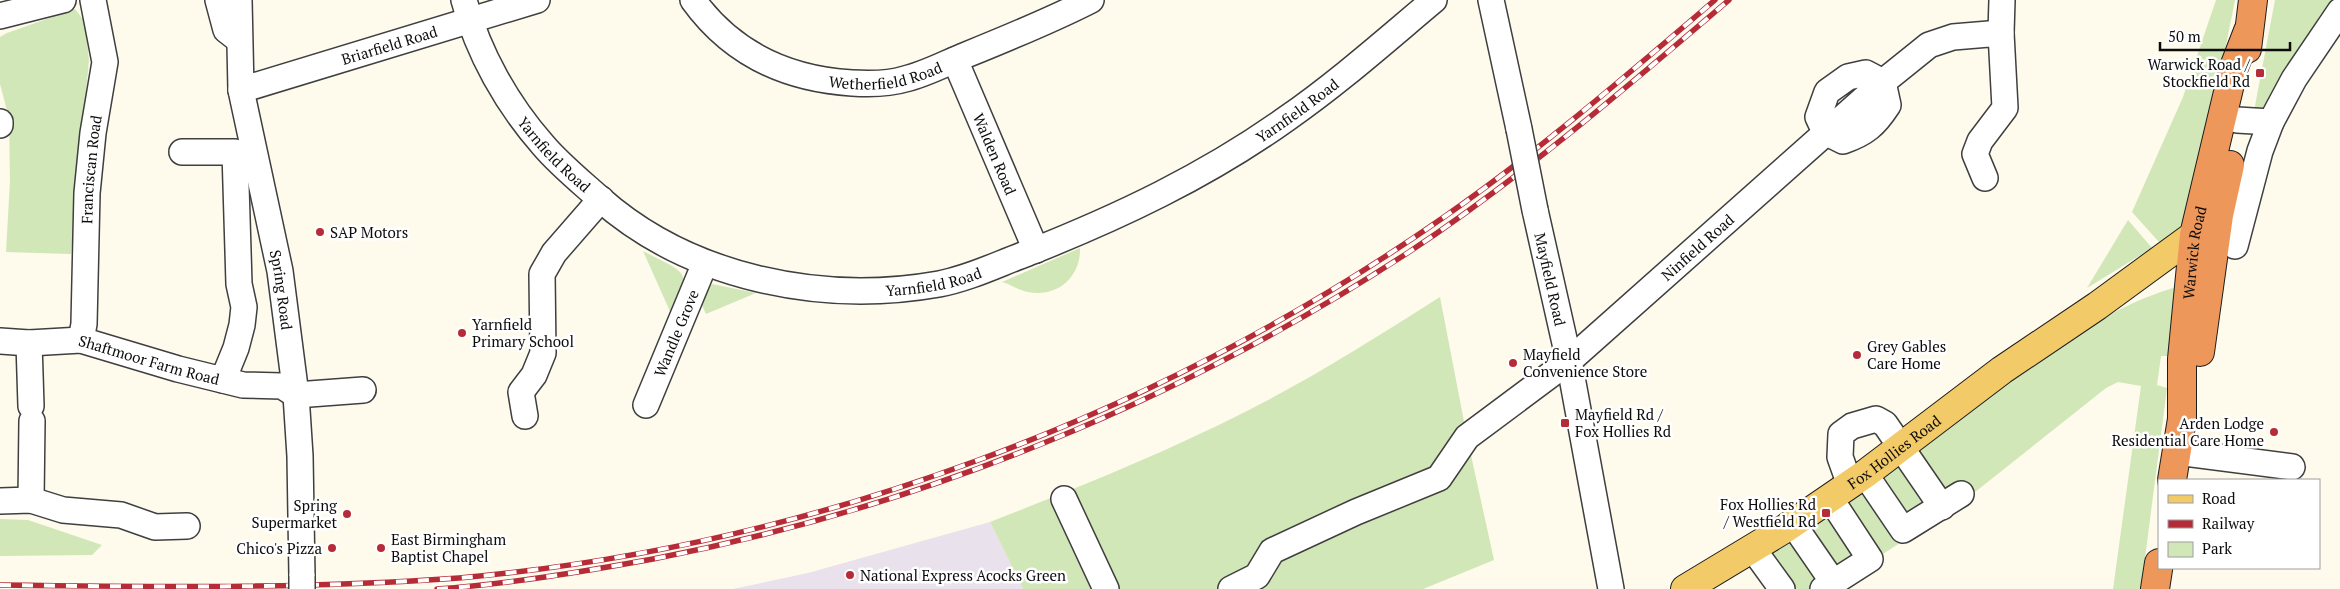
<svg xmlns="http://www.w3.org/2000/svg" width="2340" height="589" font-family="'PT Serif',serif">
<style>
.industrial{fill:#e9e1eb}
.green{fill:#d2e7b8}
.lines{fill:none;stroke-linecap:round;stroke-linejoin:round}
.minor-casing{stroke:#3f3f3f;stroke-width:28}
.major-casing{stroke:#1d1d1d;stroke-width:30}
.highway-casing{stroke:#1d1d1d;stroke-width:30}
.minor{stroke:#fff;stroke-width:25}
.major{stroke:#f3ca68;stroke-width:28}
.highway{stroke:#ee975b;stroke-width:28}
.rail-casing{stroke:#b62b38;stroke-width:5.5}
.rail{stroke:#fff;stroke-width:4;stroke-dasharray:11;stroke-linecap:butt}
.minor-bridge-casing{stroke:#3f3f3f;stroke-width:28;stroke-linecap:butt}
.minor-bridge{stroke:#fff;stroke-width:25}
.poi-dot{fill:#b62b38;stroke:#fff;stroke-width:2}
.labels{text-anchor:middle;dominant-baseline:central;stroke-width:5;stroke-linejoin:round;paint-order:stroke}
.street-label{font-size:15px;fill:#0c0c0c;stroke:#fff}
.poi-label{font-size:15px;fill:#0c0c0c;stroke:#fff;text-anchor:start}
</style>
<rect width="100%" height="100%" fill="#fefaec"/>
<path class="industrial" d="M990 522 1023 589H733L808 573Z"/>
<path class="green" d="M2216 0H2235L2194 205 2173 237 2163 244 2159 242 2132 212 2183 97Z
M2275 0H2336L2320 15 2268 114 2254 111Z
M75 9 85 22 89 60 71 254 6 252 10 181 9 118 0 84V37L7 33Z
M2128 220 2152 248 2087 288Z
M1080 248C1081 277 1057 298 1028 292 1019 291 1011 284 1002 282Z
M643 251C688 275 692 268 673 318Z
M712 284 756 293 706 314 700 301Z
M2173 288 2178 291 2171 356H2161L2157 385 2167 388 2141 589H2113L2141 386 2118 382 2106 388 1965 500 1830 589H1768L1761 560C1829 516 1894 469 1959 420 2025 371 2093 312 2173 288Z
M1440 297 1467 437 1494 560 1423 589H1023L990 522C1077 488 1164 453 1247 411 1314 377 1377 337 1440 297Z
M0 519 28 520 102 545 92 555 0 556Z"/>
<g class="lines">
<g class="minor-casing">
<g id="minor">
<path d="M218 0 226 30 239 40"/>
<path id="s1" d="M239 0 241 90 280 271 296 395 300 456 302 576"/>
<path id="s2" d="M464 0C478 53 507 104 543 145 559 164 580 181 599 198 689 278 821 305 939 284 970 278 998 264 1028 253 1119 217 1206 176 1286 119 1338 83 1385 41 1434 0"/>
<path id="s3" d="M693 0C732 54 787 79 852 83 869 84 889 84 905 79 926 74 946 63 966 55 1008 38 1050 21 1091 0"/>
<path d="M1491 0 1519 129"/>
<path d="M0 16 63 0"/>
<path d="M2001 33 2002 0"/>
<path id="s4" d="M955 60 1036 250"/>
<path id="s5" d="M241 90 537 0"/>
<path d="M2237 120 2271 122"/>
<path d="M0 122V125"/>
<path d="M182 152H235L239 284 244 307 242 325 236 348 223 380"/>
<path id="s6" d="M1535 210 1569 361 1611 589"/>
<path d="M2235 246 2260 151 2271 122 2294 79 2340 11"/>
<path id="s7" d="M81 340 84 324 87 193 93 133 105 62 93 0"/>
<path id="s8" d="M0 341 29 343 81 340 178 369 243 385 282 386 296 395 363 390"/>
<path d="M29 343 31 406"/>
<path id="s9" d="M646 405 705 263"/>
<path d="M525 416 521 392 534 375 543 353 542 274 554 253 601 199"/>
<path d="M2177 452 2292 467"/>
<path d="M1865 474 1903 530 1961 494"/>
<path d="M1850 485 1840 457 1841 434 1852 426 1876 419 1885 424 1942 507"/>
<path d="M1064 499 1106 589"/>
<path d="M31 500 32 421"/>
<path d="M0 501 31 500 63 510 121 515 155 527 187 526"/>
<path d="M1793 524 1833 582"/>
<path d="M1753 549 1782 589"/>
<path id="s10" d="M1231 589 1257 576 1272 551 1356 512 1439 478 1467 437 1569 361 1883 82 1888 105C1875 125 1866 133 1843 141L1825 132 1818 117 1827 92 1848 77 1866 73 1883 82 1929 45 1953 37 2001 33 2005 108 1980 141 1975 154 1985 178"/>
<path d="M1823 589 1870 559 1830 498"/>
</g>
</g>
<g class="major-casing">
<g id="major">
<path id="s11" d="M1685 589 1786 528 1865 474 2002 370 2097 306 2194 235"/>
</g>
</g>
<g class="highway-casing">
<g id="highway">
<path d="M2247 49 2253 0"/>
<path d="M2200 352 2219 215 2230 165"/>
<path id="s12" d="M2172 480 2182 419V359L2194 235 2234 67 2248 31"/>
<path d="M2155 589 2159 563"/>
</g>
</g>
<use href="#minor" class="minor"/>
<use href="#major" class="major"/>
<use href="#highway" class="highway"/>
<g class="rail-casing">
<path id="rail" d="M0 585C153 587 307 589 459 578 810 547 1156 418 1444 217 1539 151 1627 75 1715 0
M437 589C509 584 581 572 653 559 922 507 1179 402 1409 252 1522 177 1626 88 1729 0"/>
</g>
<use href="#rail" class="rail"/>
<g class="minor-bridge-casing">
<path id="minor-bridge" d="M1519 129 1535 210
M302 576V589"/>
</g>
<use href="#minor-bridge" class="minor-bridge"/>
</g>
<g class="poi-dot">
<rect x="2255" y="68" width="10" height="10" rx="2.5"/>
<circle cx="320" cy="232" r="5"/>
<circle cx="462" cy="333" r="5"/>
<circle cx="1857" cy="355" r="5"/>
<circle cx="1513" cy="363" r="5"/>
<rect x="1560" y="418" width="10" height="10" rx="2.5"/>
<circle cx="2274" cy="432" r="5"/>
<rect x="1821" y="508" width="10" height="10" rx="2.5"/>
<circle cx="347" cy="514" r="5"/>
<circle cx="332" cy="548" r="5"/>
<circle cx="381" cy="548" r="5"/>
<circle cx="850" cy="575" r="5"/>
</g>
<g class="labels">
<g class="street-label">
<text stroke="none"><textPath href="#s5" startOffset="155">Briarfield Road</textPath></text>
<text stroke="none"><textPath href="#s3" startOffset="220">Wetherfield Road</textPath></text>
<text stroke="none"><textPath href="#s2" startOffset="1006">Yarnfield Road</textPath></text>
<text stroke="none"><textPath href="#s2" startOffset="181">Yarnfield Road</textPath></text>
<text stroke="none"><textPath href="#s4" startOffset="102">Walden Road</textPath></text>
<text stroke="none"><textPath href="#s7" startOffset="171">Franciscan Road</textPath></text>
<text stroke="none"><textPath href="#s10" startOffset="589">Ninfield Road</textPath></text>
<text stroke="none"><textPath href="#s12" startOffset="229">Warwick Road</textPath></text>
<text stroke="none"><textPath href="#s6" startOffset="71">Mayfield Road</textPath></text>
<text stroke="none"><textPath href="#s2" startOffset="601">Yarnfield Road</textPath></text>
<text stroke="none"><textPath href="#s1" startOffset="294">Spring Road</textPath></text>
<text stroke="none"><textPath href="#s9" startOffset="78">Wandle Grove</textPath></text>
<text stroke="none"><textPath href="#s8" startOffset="152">Shaftmoor Farm Road</textPath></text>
<text stroke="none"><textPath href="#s11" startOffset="250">Fox Hollies Road</textPath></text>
</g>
<g class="poi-label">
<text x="2250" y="64" text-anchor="end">Warwick Road /<tspan x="2250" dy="17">Stockfield Rd</tspan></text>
<text x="330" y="232">SAP Motors</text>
<text x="472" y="324">Yarnfield<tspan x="472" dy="17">Primary School</tspan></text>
<text x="1867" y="346">Grey Gables<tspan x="1867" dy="17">Care Home</tspan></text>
<text x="1523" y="354">Mayfield<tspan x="1523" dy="17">Convenience Store</tspan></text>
<text x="1575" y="414">Mayfield Rd /<tspan x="1575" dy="17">Fox Hollies Rd</tspan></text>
<text x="2264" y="423" text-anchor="end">Arden Lodge<tspan x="2264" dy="17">Residential Care Home</tspan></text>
<text x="1816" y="504" text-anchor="end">Fox Hollies Rd<tspan x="1816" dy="17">/ Westfield Rd</tspan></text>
<text x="337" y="505" text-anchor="end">Spring<tspan x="337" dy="17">Supermarket</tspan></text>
<text x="391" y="539">East Birmingham<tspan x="391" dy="17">Baptist Chapel</tspan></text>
<text x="322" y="548" text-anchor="end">Chico's Pizza</text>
<text x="860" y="575">National Express Acocks Green</text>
</g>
</g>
<rect x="2158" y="479" width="162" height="90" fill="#ffffff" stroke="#9e9e9e"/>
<rect x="2168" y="495" width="25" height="8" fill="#f3ca68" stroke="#9e9e9e"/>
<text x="2202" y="504" font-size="15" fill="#0c0c0c">Road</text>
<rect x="2168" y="520" width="25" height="8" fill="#b62b38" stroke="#9e9e9e"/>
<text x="2202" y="529" font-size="15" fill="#0c0c0c">Railway</text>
<rect x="2168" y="542" width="25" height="15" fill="#d2e7b8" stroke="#9e9e9e"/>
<text x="2202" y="554" font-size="15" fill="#0c0c0c">Park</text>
<path d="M2160 42v8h130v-8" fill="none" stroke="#0c0c0c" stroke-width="2.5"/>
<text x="2168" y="42" font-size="15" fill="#0c0c0c" stroke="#ffffff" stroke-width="4" paint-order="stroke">50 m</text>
</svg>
